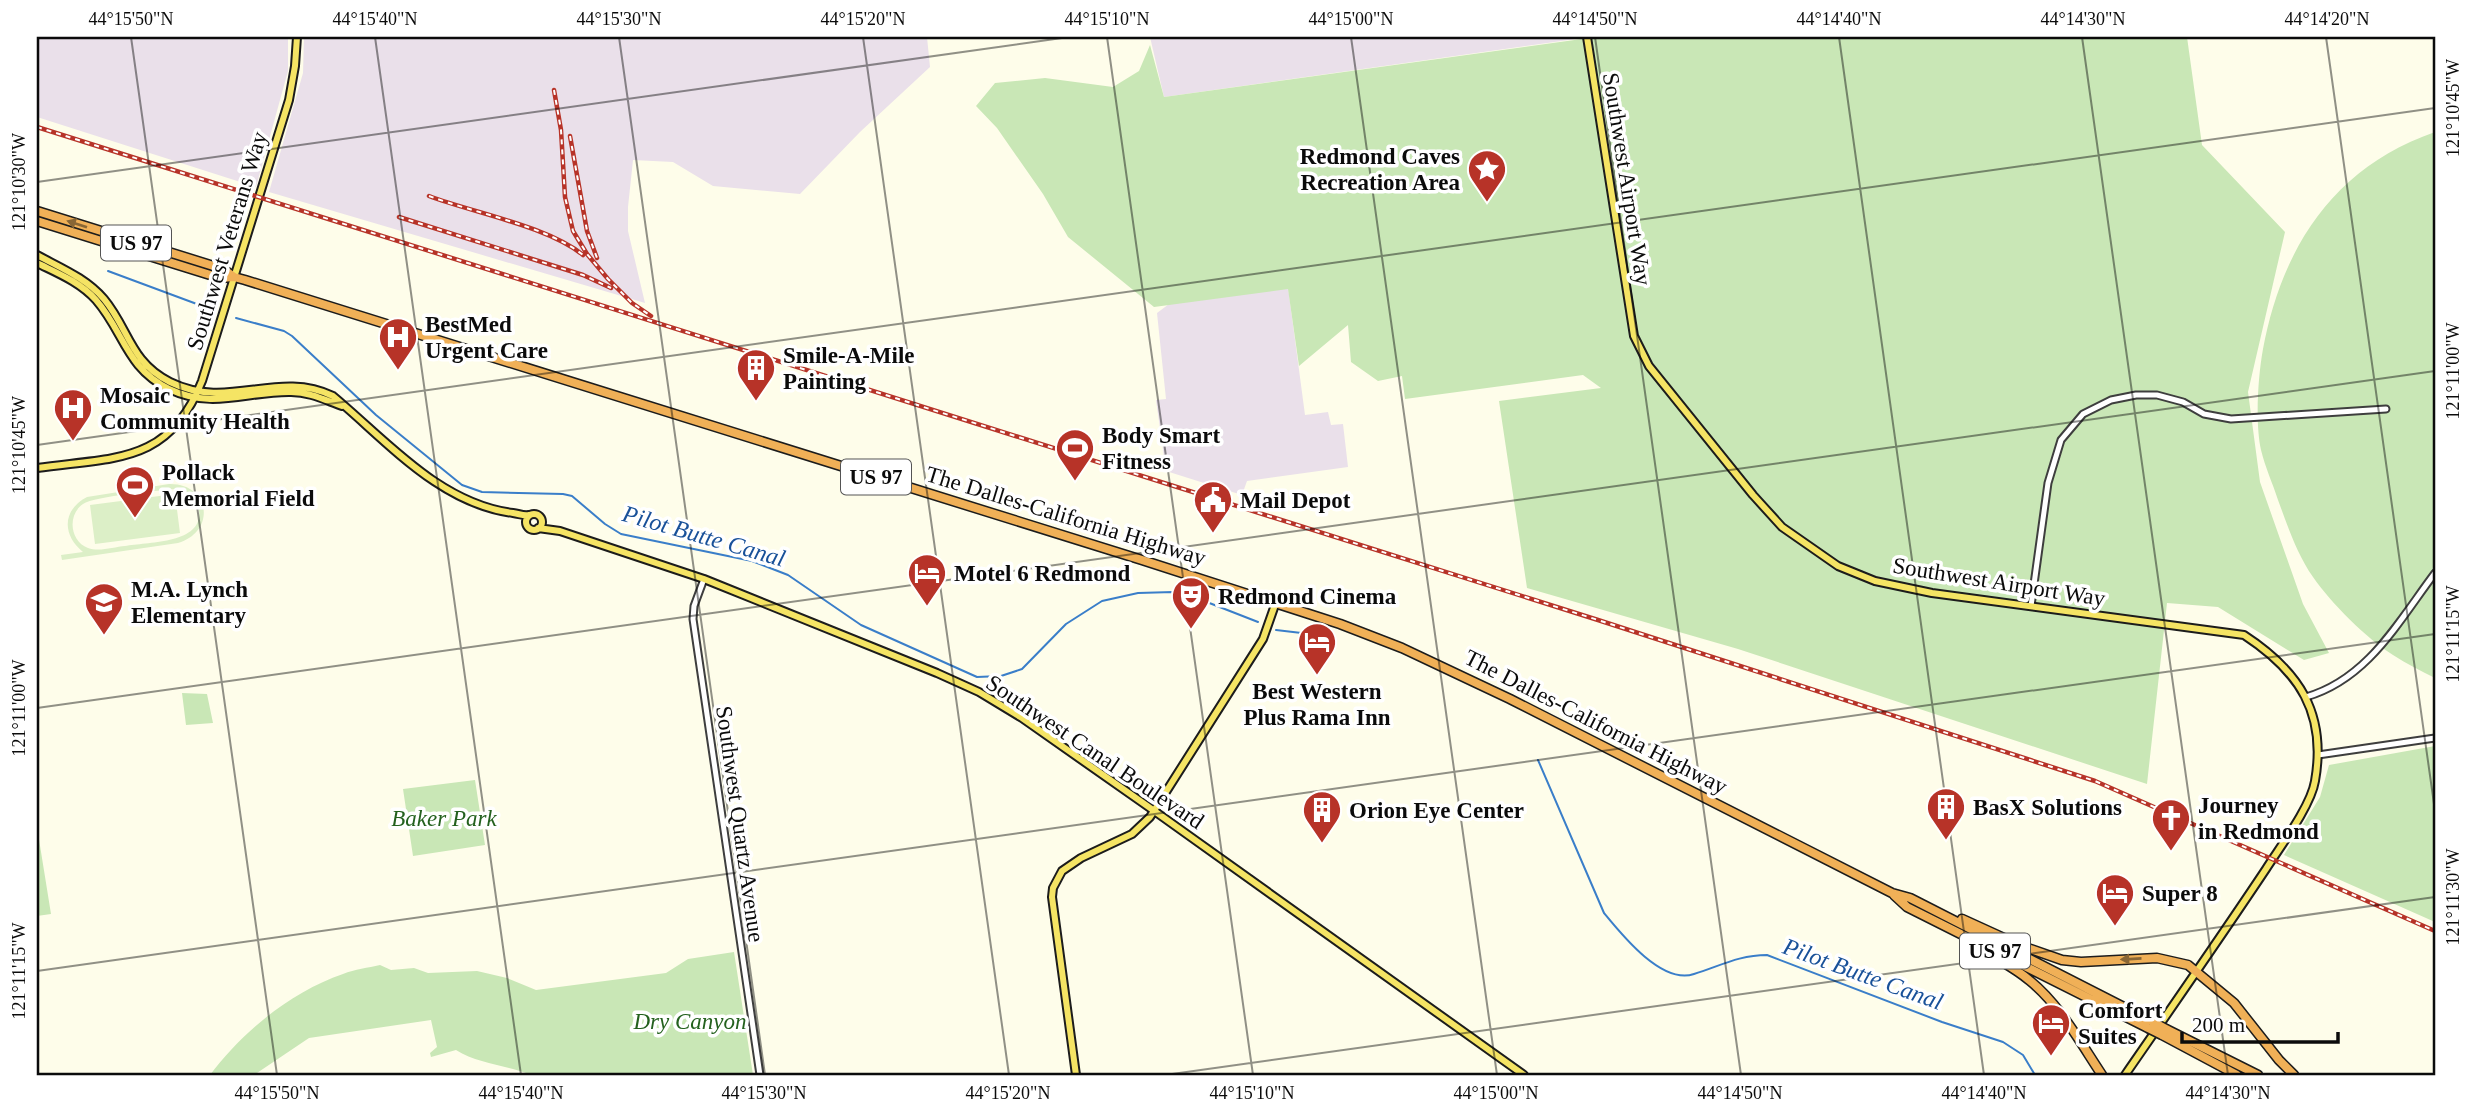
<svg xmlns="http://www.w3.org/2000/svg" width="2472" height="1112" font-family="'Times New Roman',serif">
<style>
.industrial{fill:#eae0ea}
.green{fill:#c9e7b6}
.pitch{fill:#dcefc7;fill-rule:evenodd}
.lines{fill:none;stroke-linecap:round;stroke-linejoin:round}
.stream{stroke:#3a7ec9;stroke-width:2}
.minor-casing{stroke:#3e3e3e;stroke-width:9}
.major-casing{stroke:#1c1c1c;stroke-width:10}
.highway-casing{stroke:#1c1c1c;stroke-width:11}
.minor{stroke:#fff;stroke-width:5}
.major{stroke:#f5e464;stroke-width:6}
.highway{stroke:#f0b057;stroke-width:8}
.rail-casing{stroke:#b73328;stroke-width:4.5}
.rail{stroke:#fff;stroke-width:2;stroke-dasharray:5;stroke-linecap:butt}
.highway-bridge-casing{stroke:#1c1c1c;stroke-width:11;stroke-linecap:butt}
.highway-bridge{stroke:#f0b057;stroke-width:8}
.oneway{fill:#896635}
.ticks{fill:none;stroke:#0b0b0b;stroke-width:2;stroke-opacity:0.45}
.labels{text-anchor:middle;dominant-baseline:central;stroke-width:7;stroke-linejoin:round;paint-order:stroke}
.shield{fill:#fff;stroke:#545454;stroke-width:2}
.shield-label{font-size:21px;font-weight:bold;fill:#0b0b0b}
.poi-label{font-size:23px;font-weight:bold;fill:#0b0b0b;stroke:#fff;text-anchor:start}
.street-label{font-size:23px;fill:#0b0b0b;stroke:#fff}
.park-label{font-size:23px;font-style:italic;fill:#24611e;stroke:#fff}
.water-label{font-size:24px;font-style:italic;fill:#195199;stroke:#fff}
.neatline{fill:none;stroke:#0b0b0b;stroke-width:2.5}
.ticks-label{font-size:18px;text-anchor:middle;fill:#0b0b0b}
</style>
<rect width="100%" height="100%" fill="#fefdea"/>
<path class="industrial" d="M37 37H288V71L256 187 37 117Z
M304 37H927L930 67 860 132 800 194 713 186 673 162 633 160 628 207V231L645 303 269 192 303 73Z
M1150 37H1575L1576 39 1164 97Z
M1288 287 1305 415 1328 412 1331 425 1343 424 1348 467 1247 481 1242 495 1166 471 1156 400 1166 399 1157 313 1169 304Z"/>
<path class="green" d="M1596 37H2187L2202 145 2285 232 2248 392 2260 482 2303 604 2329 653 2304 660 2218 607 2167 603 2147 784 1738 649 1527 588 1499 401 1601 388 1583 375 1405 399 1402 376 1378 381 1351 362 1348 325 1299 366 1288 289 1154 307 1068 237 1043 194 997 128 976 106 995 83 1045 78 1113 87 1139 71 1150 45 1164 97Z
M2435 132V678C2421 671 2407 664 2393 655 2366 638 2332 604 2313 577 2297 554 2288 527 2278 500 2273 484 2265 467 2261 450 2255 423 2258 376 2263 349 2282 247 2334 167 2435 132Z
M182 693 207 694 213 723 186 725Z
M2435 746V922L2284 855 2320 797 2329 765Z
M475 780 485 845 413 856 403 789Z
M37 827 51 914 37 916Z
M734 952 753 1075H531C507 1065 478 1064 456 1050L431 1057 430 1053 437 1047 431 1020 309 1038 254 1075H210C243 1031 291 992 343 974 355 969 368 968 380 965L391 970 414 968 428 973 477 971 507 978 536 990 666 973 688 959Z"/>
<path class="pitch" d="M169 484C210 483 217 531 178 543L62 560 61 555 83 552C62 535 62 510 87 497ZM178 489C189 493 197 499 199 511 203 544 147 542 125 546 114 547 99 552 88 548 70 541 67 515 83 504 95 496 161 490 178 489Z
M175 494 180 533 95 544 90 505Z"/>
<g class="lines">
<path class="stream" d="M108 271 213 310
M236 318 284 331 292 336 376 415 462 485 482 492 563 494 572 496 605 524 621 534 752 561 788 575 861 625 977 677 1001 676 1022 669 1066 624 1102 601 1138 593 1173 592 1194 597 1258 622
M1276 630 1310 634
M1538 760 1604 913C1622 935 1662 985 1694 974 1720 966 1739 955 1767 955L1942 1022 2003 1042 2023 1055 2035 1075"/>
<g class="minor-casing">
<path id="minor" d="M704 579 694 606 693 619 760 1075
M2031 606 2048 483 2061 440 2083 414 2111 400 2136 395H2157L2183 402 2204 414 2231 419 2386 409
M2306 697C2368 679 2398 622 2435 573
M2318 755 2435 738"/>
</g>
<g class="major-casing">
<path id="major" d="M1587 37 1634 336 1649 366 1753 495 1782 527 1838 566 1875 581 1932 593 2244 635C2299 671 2327 713 2315 781 2311 806 2280 847 2266 869 2220 938 2172 1007 2125 1075
M37 255C61 268 86 278 104 299 129 329 130 362 170 382 229 411 277 369 333 396 387 441 440 504 513 513 520 514 523 516 529 515
M37 263C57 273 80 282 96 300 124 332 126 368 169 389 213 410 247 391 291 392 310 392 325 400 342 406
M37 468C114 457 169 465 202 381L289 100 295 66 297 37
M526 522a8 8 0 1 1 16 0a8 8 0 1 1-16 0Z
M538 528 560 531 704 579 937 673 979 692 1022 718 1153 810 1524 1075
M1076 1075 1052 897 1053 888 1062 871 1081 858 1132 834 1150 817 1263 639 1276 602"/>
</g>
<g class="highway-casing">
<path id="highway" d="M37 211 223 269 234 277
M37 221 220 278 234 277 245 280 1142 560 1340 624 1402 648 1510 699 1892 893 1910 898 2153 1022
M1894 895 1907 907 2148 1028
M1962 919 2019 945 2062 960 2081 962 2157 958 2188 965 2234 1003 2279 1060 2294 1075
M1983 950C1998 960 2015 968 2029 980 2060 1005 2080 1042 2102 1075
M2166 1029 2258 1075
M2162 1035 2237 1075"/>
</g>
<use href="#minor" class="minor"/>
<use href="#major" class="major"/>
<use href="#highway" class="highway"/>
<g class="rail-casing">
<path id="rail" d="M554 90 561 130 565 197 573 231 587 254 608 279 632 303 651 316
M37 127 1598 620 2095 781 2435 931
M570 136 587 231 597 258
M429 196C474 213 547 226 583 255
M399 217 583 275 611 288"/>
</g>
<use href="#rail" class="rail"/>
<g class="highway-bridge-casing">
<path id="highway-bridge" d="M2153 1022 2166 1029
M2148 1028 2162 1035"/>
</g>
<use href="#highway-bridge" class="highway-bridge"/>
</g>
<defs><path id="oneway-solid" d="M-6-.8H1V-3.2L6.5 0L1 3.2V.8H-6Z" transform="scale(1.75)"/></defs>
<g class="oneway">
<use href="#oneway-solid" transform="translate(77 224) rotate(-162)"/>
<use href="#oneway-solid" transform="translate(2131 959) rotate(177)"/>
</g>
<path class="ticks" d="M131 37 277 1075M375 37 521 1075M619 37 765 1075M863 37 1009 1075M1107 37 1253 1075M1351 37 1497 1075M1595 37 1741 1075M1839 37 1984 1075M2082 37 2228 1075M2326 37 2435 811M37 182 1069 37M37 445 2435 108M37 708 2435 371M37 971 2435 634M1165 1075 2435 897"/>
<defs>
<g id="sight-pin" transform="scale(2.0125)"><path d="M0 17L-7.5 6A9.5 9.5 0 1 1 7.5 6Z" fill="#b73328" stroke="#fff"/><path d="M0-6L1.8-2.2L6-1.7L2.9 1.2L3.7 5.4L0 3.3L-3.7 5.4L-2.9 1.2L-6-1.7L-1.8-2.2Z" fill="#fff"/></g>
<g id="hospital-pin" transform="scale(2.0125)"><path d="M0 17L-7.5 6A9.5 9.5 0 1 1 7.5 6Z" fill="#b73328" stroke="#fff"/><path d="M-5-5h3v3.5h4V-5h3V5h-3V1.5h-4V5h-3Z" fill="#fff"/></g>
<g id="building-pin" transform="scale(2.0125)"><path d="M0 17L-7.5 6A9.5 9.5 0 1 1 7.5 6Z" fill="#b73328" stroke="#fff"/><path d="M-4-6H4V6H1V3H-1V6H-4ZM-2.5-4.3h1.7v1.8h-1.7ZM.8-4.3h1.7v1.8H.8ZM-2.5-1h1.7V.8h-1.7ZM.8-1h1.7V.8H.8Z" fill="#fff"/></g>
<g id="stadium-pin" transform="scale(2.0125)"><path d="M0 17L-7.5 6A9.5 9.5 0 1 1 7.5 6Z" fill="#b73328" stroke="#fff"/><path d="M0-5a6.5 5 0 1 0 0 10a6.5 5 0 1 0 0-10ZM-3.5-1.8h7v3.6h-7Z" fill="#fff"/></g>
<g id="civic-pin" transform="scale(2.0125)"><path d="M0 17L-7.5 6A9.5 9.5 0 1 1 7.5 6Z" fill="#b73328" stroke="#fff"/><path d="M-.6-6.5H3V-4.5H.6V-3L4-1V1h2V6H-6V1h2V-1L-.6-3ZM-1.2 2.5V6h2.4V2.5Z" fill="#fff"/></g>
<g id="hotel-pin" transform="scale(2.0125)"><path d="M0 17L-7.5 6A9.5 9.5 0 1 1 7.5 6Z" fill="#b73328" stroke="#fff"/><path d="M-6-4.5h1.5V1H6V5H4.5V3h-9V5H-6ZM-4 0a1.8 1.8 0 1 1 3.6 0ZM.5 0V-2.5h3Q6-2.5 6 0Z" fill="#fff"/></g>
<g id="theatre-pin" transform="scale(2.0125)"><path d="M0 17L-7.5 6A9.5 9.5 0 1 1 7.5 6Z" fill="#b73328" stroke="#fff"/><path d="M-5-5.5Q0-4 5-5.5V0Q5 5 0 6Q-5 5-5 0ZM-3.3-2.5H-1v1.5H-3.3ZM1-2.5H3.3v1.5H1ZM-2.8 1Q0 5.5 2.8 1Z" fill="#fff"/></g>
<g id="school-pin" transform="scale(2.0125)"><path d="M0 17L-7.5 6A9.5 9.5 0 1 1 7.5 6Z" fill="#b73328" stroke="#fff"/><path d="M0-5L7-2L0 1L-7-2ZM-4 1L0 2.5L4 1V4Q0 6-4 4Z" fill="#fff"/></g>
<g id="church-pin" transform="scale(2.0125)"><path d="M0 17L-7.5 6A9.5 9.5 0 1 1 7.5 6Z" fill="#b73328" stroke="#fff"/><path d="M-1.2-6h2.4v3.5h3.3v2.4h-3.3V6h-2.4V-.1h-3.3v-2.4h3.3Z" fill="#fff"/></g>
</defs>
<g fill-rule="evenodd">
<use href="#sight-pin" x="1487" y="169"/>
<use href="#hospital-pin" x="398" y="337"/>
<use href="#building-pin" x="756" y="368"/>
<use href="#hospital-pin" x="73" y="408"/>
<use href="#stadium-pin" x="1075" y="448"/>
<use href="#stadium-pin" x="135" y="485"/>
<use href="#civic-pin" x="1213" y="500"/>
<use href="#hotel-pin" x="927" y="573"/>
<use href="#theatre-pin" x="1191" y="596"/>
<use href="#school-pin" x="104" y="602"/>
<use href="#hotel-pin" x="1317" y="642"/>
<use href="#building-pin" x="1946" y="807"/>
<use href="#building-pin" x="1322" y="810"/>
<use href="#church-pin" x="2171" y="818"/>
<use href="#hotel-pin" x="2115" y="893"/>
<use href="#hotel-pin" x="2051" y="1023"/>
</g>
<g class="labels">
<g class="shield">
<rect x="101" y="225.5" width="70" height="35" rx="5"/>
<rect x="841" y="459.5" width="70" height="35" rx="5"/>
<rect x="1960" y="933.5" width="70" height="35" rx="5"/>
</g>
<g class="shield-label">
<text x="136" y="243">US 97</text>
<text x="876" y="477">US 97</text>
<text x="1995" y="951">US 97</text>
</g>
<g class="poi-label">
<text x="1460" y="156" text-anchor="end">Redmond Caves<tspan x="1460" dy="26">Recreation Area</tspan></text>
<text x="425" y="324">BestMed<tspan x="425" dy="26">Urgent Care</tspan></text>
<text x="783" y="355">Smile-A-Mile<tspan x="783" dy="26">Painting</tspan></text>
<text x="100" y="395">Mosaic<tspan x="100" dy="26">Community Health</tspan></text>
<text x="1102" y="435">Body Smart<tspan x="1102" dy="26">Fitness</tspan></text>
<text x="162" y="472">Pollack<tspan x="162" dy="26">Memorial Field</tspan></text>
<text x="1240" y="500">Mail Depot</text>
<text x="954" y="573">Motel 6 Redmond</text>
<text x="131" y="589">M.A. Lynch<tspan x="131" dy="26">Elementary</tspan></text>
<text x="1218" y="596">Redmond Cinema</text>
<text x="1317" y="691" text-anchor="middle">Best Western<tspan x="1317" dy="26">Plus Rama Inn</tspan></text>
<text x="2198" y="805">Journey<tspan x="2198" dy="26">in Redmond</tspan></text>
<text x="1973" y="807">BasX Solutions</text>
<text x="1349" y="810">Orion Eye Center</text>
<text x="2142" y="893">Super 8</text>
<text x="2078" y="1010">Comfort<tspan x="2078" dy="26">Suites</tspan></text>
</g>
<g class="street-label">
<text transform="translate(1627 179) rotate(81)">Southwest Airport Way</text>
<text transform="translate(227 241) rotate(-73)">Southwest Veterans Way</text>
<text transform="translate(1066 516) rotate(17)">The Dalles-California Highway</text>
<text transform="translate(1999 582) rotate(9)">Southwest Airport Way</text>
<text transform="translate(1596 722) rotate(27)">The Dalles-California Highway</text>
<text transform="translate(1095 752) rotate(34)">Southwest Canal Boulevard</text>
<text transform="translate(740 824) rotate(82)">Southwest Quartz Avenue</text>
</g>
<g class="park-label">
<text x="444" y="818">Baker Park</text>
<text x="690" y="1021">Dry Canyon</text>
</g>
<g class="water-label">
<text transform="translate(704 536) rotate(16)">Pilot Butte Canal</text>
<text transform="translate(1863 974) rotate(20)">Pilot Butte Canal</text>
</g>
</g>
<rect width="2472" height="1112" fill="none" stroke="#ffffff" stroke-width="77"/>
<path d="M2182 1032v10h156v-10" fill="none" stroke="#0b0b0b" stroke-width="3.5"/>
<text x="2192" y="1032" font-size="21" fill="#0b0b0b" stroke="#ffffff" stroke-width="5" paint-order="stroke">200 m</text>
<rect x="38" y="38" width="2396" height="1036" class="neatline"/>
<g class="ticks-label">
<text x="131" y="25">44°15'50"N</text>
<text x="375" y="25">44°15'40"N</text>
<text x="619" y="25">44°15'30"N</text>
<text x="863" y="25">44°15'20"N</text>
<text x="1107" y="25">44°15'10"N</text>
<text x="1351" y="25">44°15'00"N</text>
<text x="1595" y="25">44°14'50"N</text>
<text x="1839" y="25">44°14'40"N</text>
<text x="2083" y="25">44°14'30"N</text>
<text x="2327" y="25">44°14'20"N</text>
<text transform="translate(2453 108) rotate(-90)" y="6">121°10'45"W</text>
<text transform="translate(19 182) rotate(-90)" y="6">121°10'30"W</text>
<text transform="translate(2453 371) rotate(-90)" y="6">121°11'00"W</text>
<text transform="translate(19 445) rotate(-90)" y="6">121°10'45"W</text>
<text transform="translate(2453 634) rotate(-90)" y="6">121°11'15"W</text>
<text transform="translate(19 708) rotate(-90)" y="6">121°11'00"W</text>
<text transform="translate(2453 897) rotate(-90)" y="6">121°11'30"W</text>
<text transform="translate(19 971) rotate(-90)" y="6">121°11'15"W</text>
<text x="277" y="1099">44°15'50"N</text>
<text x="521" y="1099">44°15'40"N</text>
<text x="764" y="1099">44°15'30"N</text>
<text x="1008" y="1099">44°15'20"N</text>
<text x="1252" y="1099">44°15'10"N</text>
<text x="1496" y="1099">44°15'00"N</text>
<text x="1740" y="1099">44°14'50"N</text>
<text x="1984" y="1099">44°14'40"N</text>
<text x="2228" y="1099">44°14'30"N</text>
</g>
</svg>
